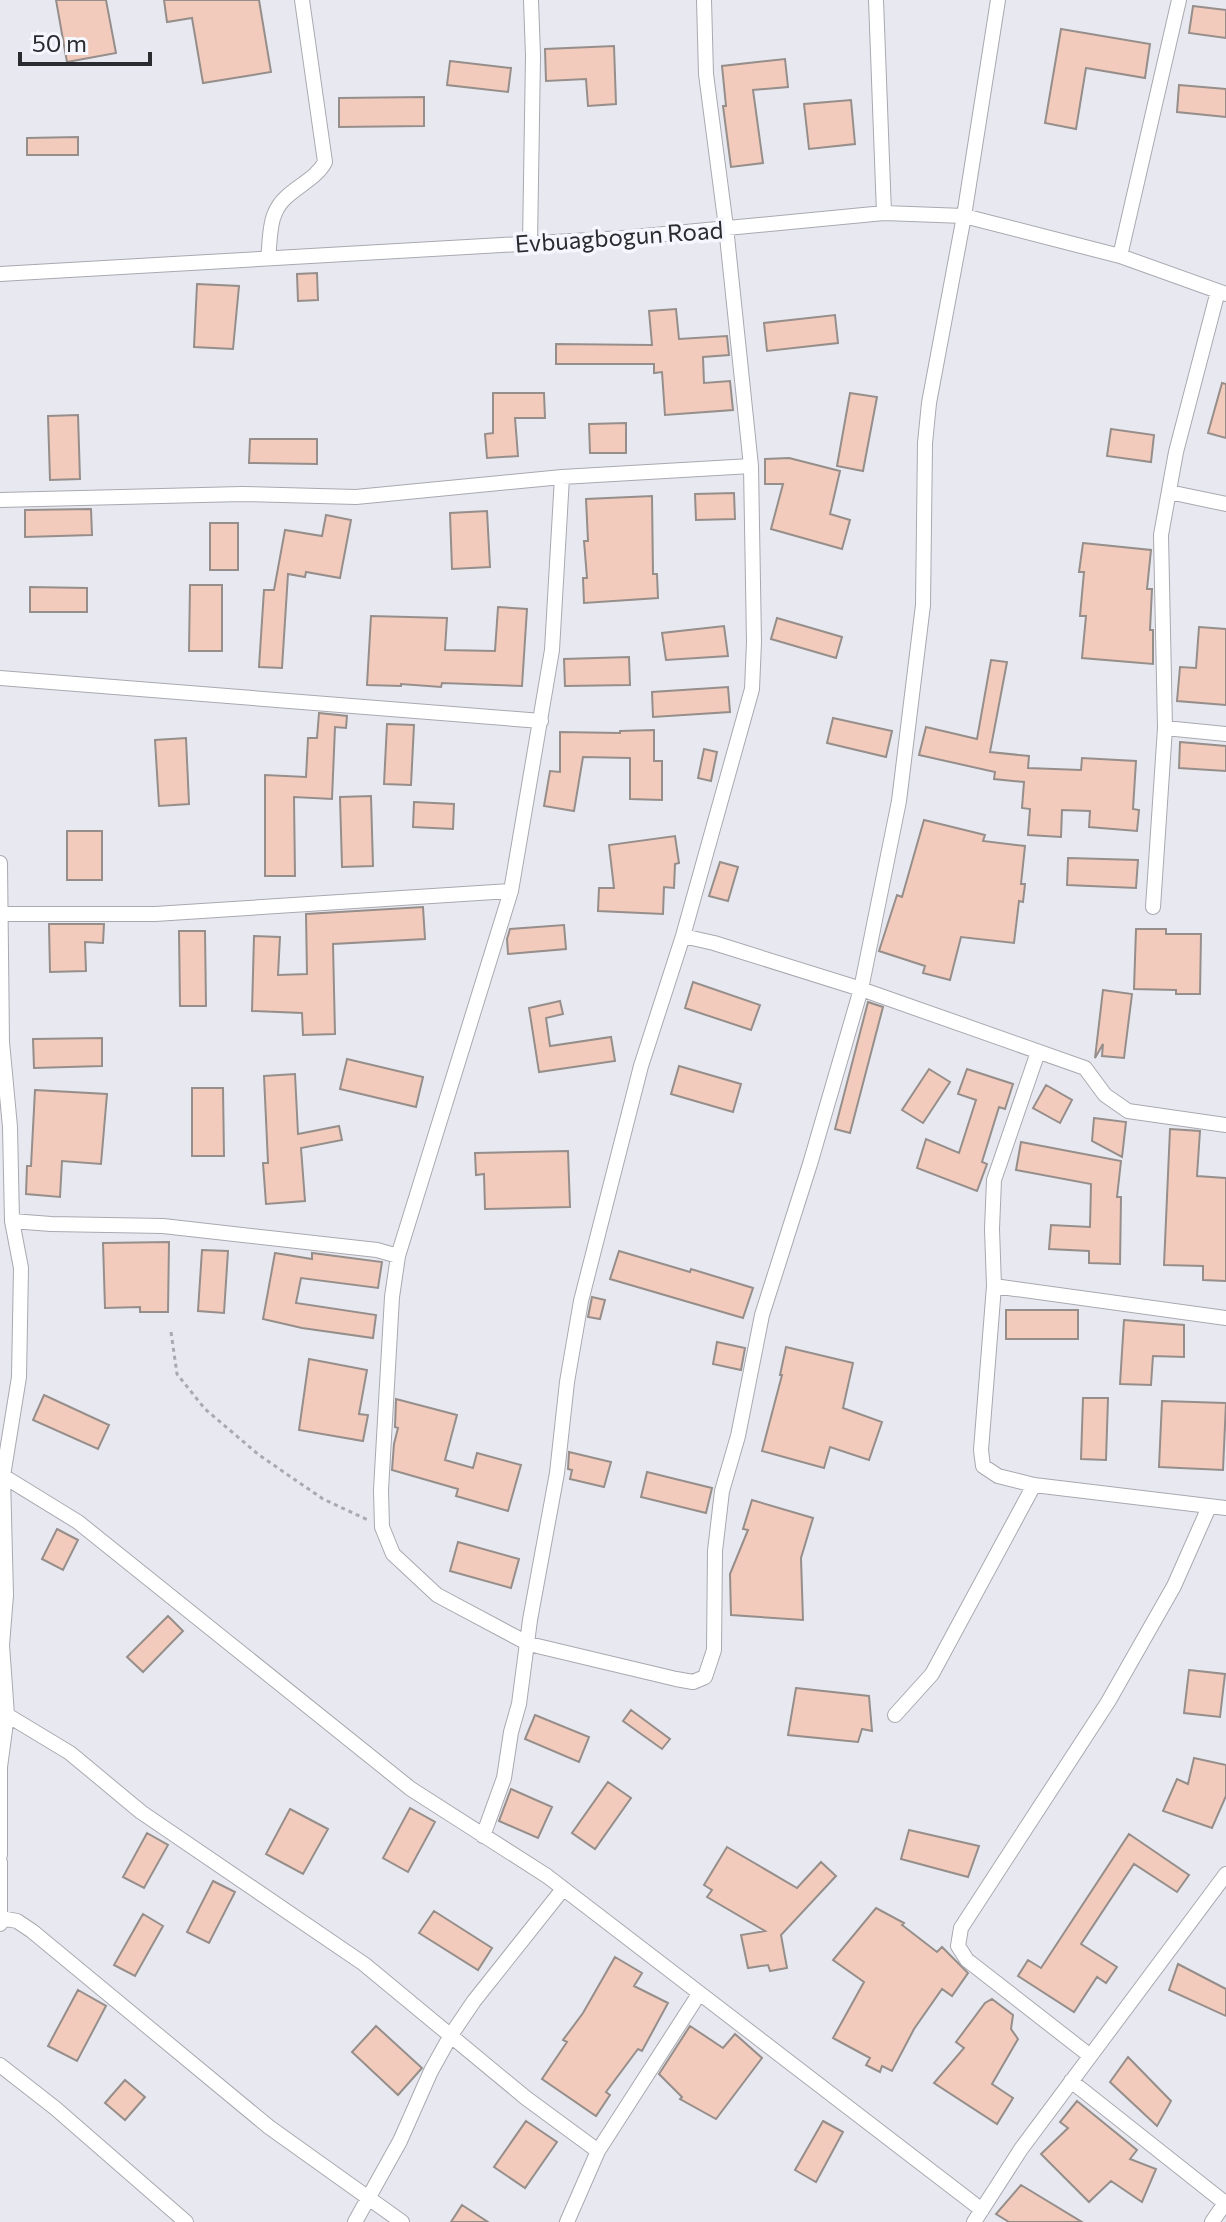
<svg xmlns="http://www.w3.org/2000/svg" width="1226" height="2222" font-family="Commissioner,sans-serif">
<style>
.building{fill:#f2cbbc;stroke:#968e8b;stroke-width:2}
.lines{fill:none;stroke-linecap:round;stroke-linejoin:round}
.minor-casing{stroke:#a8a9b0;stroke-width:16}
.path{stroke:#a9aab0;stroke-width:3;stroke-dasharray:4 4;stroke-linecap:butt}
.minor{stroke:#fff;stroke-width:14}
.labels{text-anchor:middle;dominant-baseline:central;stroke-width:7;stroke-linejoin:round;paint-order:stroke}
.street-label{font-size:24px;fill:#2a2b2e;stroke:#f5f6fe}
</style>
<rect width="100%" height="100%" fill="#e8e9f0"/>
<path class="building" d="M56 0H106L116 53 67 62Z
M164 0H259L271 72 203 83 192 18 167 22Z
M1193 6 1226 10V38L1189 33Z
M1061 29 1150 44 1145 78 1086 68 1076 129 1045 123Z
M614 46 616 104 588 106 586 79 546 81 545 49Z
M785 59 788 87 753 90 763 163 731 167 723 106H726L722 66Z
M450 61 511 68 508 92 447 85Z
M1179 85 1226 89V117L1177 112Z
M424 97V126L339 127V98Z
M851 100 855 144 809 149 804 104Z
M78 137V155H27V138Z
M317 273 318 300 298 301 297 274Z
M197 284 239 286 233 349 194 347Z
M676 309 679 339 727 336 729 355 703 357 704 383 730 381 733 410 665 415 662 372 654 373V364H556V344L652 345 649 311Z
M835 315 838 343 767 351 764 323Z
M1222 383 1226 384V438L1208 433Z
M493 393H544L545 418H515L518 456 487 458 485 434 493 433Z
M850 393 877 397 863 471 837 466Z
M78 415 80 479 50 480 48 416Z
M626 423V453H590L589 424Z
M1111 429 1154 435 1151 462 1107 456Z
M250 439H317V464L249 463Z
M789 458 840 471 830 514 850 520 842 549 771 529 783 484H765V459Z
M734 493 735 519 696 520 695 494Z
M652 496 653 574H657L658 598 584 603 583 578H587L584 541H588L586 499Z
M91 509 92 535 25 537V510Z
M487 511 490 567 452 569 450 513Z
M326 515 351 520 340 578 306 572 305 577 288 574 282 668 259 667 264 590H274L285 530 322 536Z
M210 523H238V570H210Z
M1083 543 1151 550 1147 589H1152L1150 630H1153V664L1082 658 1086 616H1080L1084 572H1079Z
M190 585H222V651H189Z
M30 587 87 588V612H30Z
M498 607 527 609 522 686 442 683 441 687 401 684V686L367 685 371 616 447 618 445 650 495 651Z
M777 618 842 637 836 658 771 639Z
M724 626 728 656 666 660 662 633Z
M1199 627 1226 629V705L1177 701 1180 667 1196 668Z
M629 657 630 685 565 686 564 659Z
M991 660 1007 662 990 752 1029 756 1028 768 1081 770 1082 758 1136 761 1133 809 1139 810 1137 831 1089 827 1090 811 1062 810 1061 837 1028 835 1030 809 1022 808 1024 782 994 779 995 772 919 755 926 727 977 739Z
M728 687 730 712 653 717 652 692Z
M319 713 347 716 346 728 335 727 332 799 294 797 295 876H265V775L306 777 308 738H317Z
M833 718 892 731 886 757 827 743Z
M387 724 414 725 411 785 384 784Z
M654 730V761H662V800L630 799V758L583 757 574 811 544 806 550 771 560 772V732L620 733V731Z
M186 738 189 804 159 806 155 740Z
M1180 742 1226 746V771L1179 768Z
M704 749 717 752 711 781 698 778Z
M371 796 373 866 342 867 340 797Z
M414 802 454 804 453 829 413 827Z
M924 820 985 835 983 841 1025 846 1021 884H1025L1023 902 1019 901 1014 943 961 937 950 980 923 973 925 966 879 951 897 895 902 897Z
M67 831H102V880H67Z
M675 836 679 863 675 864 674 888 664 887 663 914 598 911 599 888H614L609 845Z
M1068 858 1138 860 1136 888 1067 885Z
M720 862 738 867 728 901 709 896Z
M423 907 425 939 333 944 335 1034 303 1035 302 1013 252 1011 254 936 280 937 278 975 307 974 306 914Z
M49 924H104L103 943 85 942 86 971 50 972Z
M564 925 566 949 508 954 507 939 510 929Z
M1136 929H1166V934H1201L1200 994H1176V990L1134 989Z
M179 931H205L206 1006H180Z
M693 982 760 1005 751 1030 685 1008Z
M1103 990 1132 994 1124 1058 1102 1056 1103 1044 1095 1058Z
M560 1001 563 1014 546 1018 550 1046 611 1037 615 1061 539 1072 529 1008Z
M868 1002 883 1007 850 1133 835 1129Z
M102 1038V1066L34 1068 33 1039Z
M347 1059 423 1077 416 1107 340 1089Z
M679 1066 741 1084 733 1112 671 1094Z
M929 1069 950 1082 923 1123 902 1110Z
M967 1069 1013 1084 1005 1109 999 1107 982 1162 987 1164 977 1191 917 1168 926 1139 959 1153 976 1100 958 1094Z
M295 1074 298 1134 339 1126 342 1140 301 1148 305 1201 266 1204 263 1163H268L264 1076Z
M1046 1085 1072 1100 1060 1123 1033 1108Z
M192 1088H223L224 1156H192Z
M35 1090 107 1094 101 1164 62 1161 60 1197 26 1194 27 1166H31Z
M1094 1118 1126 1122 1122 1157 1092 1141Z
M1170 1129 1200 1131 1197 1176 1226 1178V1281L1203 1280V1266L1164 1265Z
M1021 1142 1121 1161 1117 1197H1121L1120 1264 1089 1263V1251L1049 1249 1051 1225 1090 1227 1091 1184 1016 1170Z
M568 1151 570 1207 485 1209 484 1174 476 1175 475 1153Z
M169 1242 168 1312H140V1307L105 1308 103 1243Z
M202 1250 228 1251 224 1313 198 1311Z
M619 1251 690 1272 691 1269 753 1288 743 1318 610 1279Z
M275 1253 312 1259V1253L382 1262 378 1288 301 1278 296 1303 376 1315 373 1338 302 1328 263 1319Z
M592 1297 605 1300 600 1319 588 1317Z
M1006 1310H1078V1339H1006Z
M1124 1320 1184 1325V1357L1153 1356 1151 1385 1120 1384Z
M717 1342 745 1348 741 1370 713 1364Z
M786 1347 853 1363 843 1408 882 1422 869 1460 830 1447 824 1468 762 1451 782 1375H780Z
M309 1359 367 1370 359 1414 368 1415 363 1441 299 1430Z
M44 1395 109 1425 98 1449 33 1420Z
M1083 1398H1108L1106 1460 1081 1459Z
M396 1399 457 1415 445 1460 473 1468 477 1453 521 1465 508 1511 456 1496 458 1489 392 1470 394 1444 398 1428 395 1427Z
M1162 1401 1226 1403 1223 1470 1159 1467Z
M569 1452 611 1462 604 1487 570 1479 572 1470 568 1469Z
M647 1472 712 1488 706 1513 641 1497Z
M752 1500 813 1518 801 1558 803 1620 731 1615 730 1574 748 1530 743 1529Z
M57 1529 78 1540 63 1570 42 1559Z
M458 1542 519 1559 511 1588 450 1571Z
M168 1616 183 1631 143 1672 127 1657Z
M1189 1670 1225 1674 1220 1717 1184 1713Z
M796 1688 869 1696 872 1731 862 1729 858 1742 788 1735Z
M631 1710 670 1739 662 1749 623 1721Z
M535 1715 589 1737 579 1762 525 1739Z
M1194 1758 1226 1765V1796L1212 1828 1163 1811 1177 1779 1188 1784Z
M608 1782 631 1798 595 1849 572 1833Z
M511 1789 552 1807 538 1838 499 1821Z
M410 1808 435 1822 408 1872 383 1858Z
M290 1809 328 1829 303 1874 266 1854Z
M909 1830 979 1846 968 1877 901 1859Z
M147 1833 168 1845 144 1888 123 1877Z
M1129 1834 1189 1875 1177 1892 1134 1864 1081 1944 1117 1967 1106 1983 1097 1977 1074 2012 1018 1976 1028 1960 1041 1968Z
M727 1847 797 1888 821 1862 836 1876 781 1935 787 1968 770 1971 768 1965 748 1968 741 1935 765 1931 707 1897 712 1890 704 1885Z
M213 1881 235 1892 209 1943 187 1932Z
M876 1908 904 1923 902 1925 937 1952 942 1947 968 1973 952 1996 942 1989 914 2029 892 2071 882 2066 880 2072 866 2065 870 2058 833 2038 864 1982 833 1960Z
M434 1911 492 1948 478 1970 419 1933Z
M143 1914 163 1926 135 1976 114 1965Z
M615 1957 642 1973 634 1986 668 2003 642 2051 638 2049 606 2092 610 2095 596 2116 542 2079 567 2042 563 2040 583 2013Z
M1178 1964 1226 1989V2016L1169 1990Z
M78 1990 106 2006 77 2061 48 2046Z
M992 1999 1013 2015 1011 2029 1018 2039 992 2084 1013 2098 997 2124 934 2083 964 2048 956 2042 985 2003Z
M376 2026 422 2068 398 2095 352 2052Z
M690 2026 723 2048 735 2034 762 2058 716 2119 680 2099 682 2097 659 2074Z
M1128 2057 1171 2101 1157 2126 1110 2082Z
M125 2080 145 2097 125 2120 105 2103Z
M1077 2101 1137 2150 1130 2159 1156 2169 1142 2202 1111 2181 1089 2202 1041 2154 1068 2128 1060 2122Z
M526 2121 557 2142 525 2188 494 2167Z
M823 2121 843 2132 816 2182 795 2170Z
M1021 2185 1082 2222H1009L996 2214Z
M462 2205 488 2222H451Z"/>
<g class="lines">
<g class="minor-casing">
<path id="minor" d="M704 0 706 74 726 227 751 466 754 642 752 689 683 936 714 943 861 989 1085 1068 1105 1095 1128 1111 1226 1125
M876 0 884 213
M530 243 533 56 531 0
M1120 256 1179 0
M268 258C270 245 269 225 275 213 284 190 314 183 325 162L302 0
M0 274 623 238 884 213 964 216 1120 256 1226 294
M1169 492 1226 504
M0 500 242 494 356 497 562 477 751 466
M0 678 541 721
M1165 728 1161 535 1176 452 1218 291
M0 863 2 1042 10 1127 12 1221
M1153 907 1165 728 1226 734
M2 914H155L511 891
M1038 1052 994 1180 992 1229 994 1286 981 1450 983 1466 998 1476 1034 1485 1226 1508
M398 1256 511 891 552 650 562 477
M994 1286 1226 1318
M0 1474 78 1522 411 1789 547 1876 982 2210
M7 1715 70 1753 141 1812 364 1964 526 2098 598 2151
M895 1715 932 1674 1034 1485
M483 1836 504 1778 511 1732 519 1704 530 1620 557 1473 567 1382 581 1301 641 1066 683 936
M0 1855V1767L7 1715 2 1645 6 1595 3 1476 19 1377 21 1268 12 1221 51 1224 163 1226 377 1250 398 1256 392 1297 381 1490 382 1527 393 1554 437 1595 529 1644 676 1679 693 1682 705 1677 714 1650 715 1551 722 1491 738 1436 762 1315 810 1164 861 989 899 801 923 605 925 443 929 403 964 216 998 0
M0 1862V1924
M1 1918 17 1921 32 1931 269 2127 402 2222
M1089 2055 967 1960 958 1946 961 1928 1108 1702 1174 1586 1209 1507
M0 2065 55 2108 186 2222
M1071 2081 1225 2203 1212 2222
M355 2222 400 2141 431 2071 451 2035 474 2001 563 1889
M567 2222 598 2151 699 1994
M974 2222 1021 2149 1226 1874"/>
</g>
<path class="path" d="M171 1332 177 1374 205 1409 259 1455 323 1499 368 1520"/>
<use href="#minor" class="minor"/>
</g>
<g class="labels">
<g class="street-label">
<text transform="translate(619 236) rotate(-4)">Evbuagbogun Road</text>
</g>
</g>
<path d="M20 52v12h130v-12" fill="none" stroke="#2a2b2e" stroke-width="4"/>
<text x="32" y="52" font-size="24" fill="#2a2b2e" stroke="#f5f6fe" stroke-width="6" paint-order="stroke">50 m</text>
</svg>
